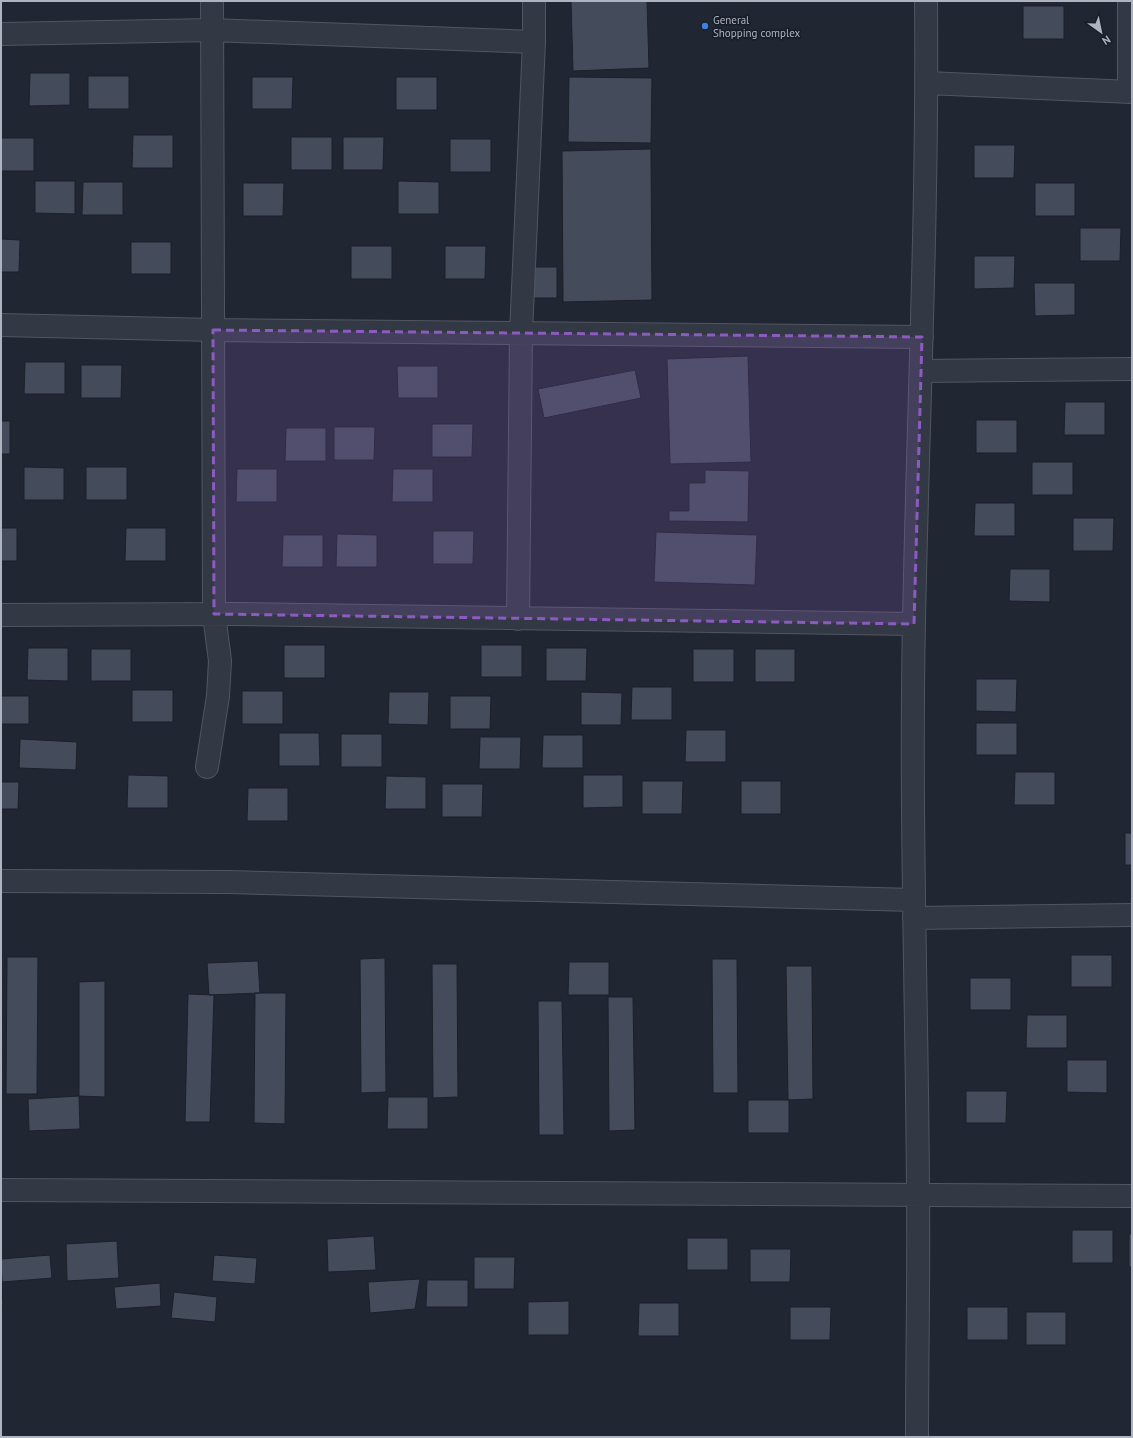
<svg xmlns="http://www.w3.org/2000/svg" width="1133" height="1438" font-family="'PT Sans',sans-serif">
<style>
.building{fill:#444c5b;stroke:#1b202a}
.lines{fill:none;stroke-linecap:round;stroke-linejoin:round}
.minor-casing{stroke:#515662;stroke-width:24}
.minor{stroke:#333944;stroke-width:22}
.marked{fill:#8c5bc0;fill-opacity:0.2;stroke:#8c5bc0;stroke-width:3;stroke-dasharray:8 5;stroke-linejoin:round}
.shop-dot{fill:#3f7fe0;stroke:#191e28;stroke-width:1.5}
.labels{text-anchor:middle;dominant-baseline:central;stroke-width:3.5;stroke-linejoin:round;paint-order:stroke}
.poi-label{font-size:11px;fill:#adb3c1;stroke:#191e28;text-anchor:start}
</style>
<rect width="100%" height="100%" fill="#202733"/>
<path class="building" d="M571 1H647L649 68 573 71Z
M1023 6H1064V39H1023Z
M30 73H70V105L29 106Z
M88 76H129V109H88Z
M252 77H293L292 109H252Z
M396 77H437V110H396Z
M569 77 652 78 651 143 568 142Z
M133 135H173V168H132Z
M291 137H332V170H291Z
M343 137H384L383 170H343Z
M1 138H34V171H1Z
M450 139H491V172H450Z
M974 145H1015L1014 178H974Z
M651 149 652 300 563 302 562 151Z
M35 181H75V214L35 213Z
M398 181 439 182V214H398Z
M83 182H123V215H82Z
M243 183H284L283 216H243Z
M1035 183H1075V216H1035Z
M1080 228H1121L1120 261H1080Z
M1 239 20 240 19 272H1Z
M131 242H171V274H131Z
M351 246H392V279H351Z
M445 246H486L485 279H445Z
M974 256H1015L1014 288 974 289Z
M529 267H557V298H528Z
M1034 283H1075V315L1035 316Z
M748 356 751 462 670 464 667 359Z
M25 362H65V394H24Z
M81 365H122L121 398H81Z
M397 366H438V398H398Z
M635 370 641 398 544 418 538 389Z
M1065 402H1105V435H1064Z
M976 420H1017V453H976Z
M1 421H10V454H1Z
M432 424H473L472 457H432Z
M334 427H375L374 460H334Z
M286 428H326V461H285Z
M1032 462H1073V495H1032Z
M24 467 64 468V500H24Z
M86 467H127V500H86Z
M237 469H277V502H236Z
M393 469H433V502H392Z
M705 470 749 471 748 522 669 521V511H689V483H705Z
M975 503H1015V536H974Z
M1073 518H1114L1113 551H1073Z
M1 528H17V561H1Z
M126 528H166V561H125Z
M433 531H474L473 564H433Z
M656 532 757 535 755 585 654 582Z
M337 534 377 535V567H336Z
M283 535H323V567H282Z
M1010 569H1050V602L1009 601Z
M284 645H325V678H284Z
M481 645H522V677H481Z
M28 648H68V681L27 680Z
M546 648H587L586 681H546Z
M91 649H131V681H91Z
M693 649H734V682H693Z
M755 649H795V682H755Z
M976 679H1017L1016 712 976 711Z
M632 687H672V720H631Z
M132 690H173V722H132Z
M242 691H283V724H242Z
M389 692H429L428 725 388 724Z
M581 692 622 693 621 725H581Z
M1 696H29V724H1Z
M450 696H491L490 729H450Z
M976 723H1017V755H976Z
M686 730H726V762H685Z
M279 733H319L320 766H279Z
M341 734H382V767H341Z
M543 735H583V768H542Z
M480 737H521L520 769H479Z
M20 739 77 742 76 770 19 768Z
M1015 772H1055V805H1014Z
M128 775 168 776V808H127Z
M583 775H623V807L583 808Z
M386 776 426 777V809H385Z
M642 781H683L682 814H642Z
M741 781H781V814H741Z
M1 782H19L18 809H1Z
M442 784H483L482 817H442Z
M248 788H288V821H247Z
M1125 833H1132V865H1125Z
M1071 955H1112V987H1071Z
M7 957H38L37 1094H6Z
M385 958 386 1092 361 1093 360 959Z
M712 959H737L738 1093H713Z
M258 961 260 993 209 995 207 963Z
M569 962H609V995H568Z
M432 964H457L458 1097 433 1098Z
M786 966H812L813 1099 788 1100Z
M970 978H1011V1010H970Z
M105 981V1097L79 1096V982Z
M255 993H286L285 1124 254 1123Z
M188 994 214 995 210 1122H185Z
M608 997H633L635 1130 609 1131Z
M538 1001H562L564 1135H539Z
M1027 1015H1067V1048H1026Z
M1067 1060H1107V1093L1067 1092Z
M966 1091H1007L1006 1123H966Z
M79 1096 80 1129 29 1131 28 1099Z
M388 1097H428V1129H387Z
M748 1100H789V1133H748Z
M1072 1230H1113V1263H1072Z
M1129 1234H1132V1267H1129Z
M374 1236 376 1270 328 1272 327 1239Z
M687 1238H728V1270H687Z
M117 1241 119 1278 67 1281 66 1244Z
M750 1249H791L790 1282H750Z
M50 1255 52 1278 2 1282 1 1259Z
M214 1255 257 1258 255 1284 212 1281Z
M474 1257H515L514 1289H474Z
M1 1269 3 1305H1Z
M420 1279 415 1309 370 1313 368 1282Z
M427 1280H468V1307H426Z
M160 1283 161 1306 116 1309 114 1287Z
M174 1292 217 1297 215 1322 171 1318Z
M569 1301V1335H528V1302Z
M639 1303H679V1336H638Z
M790 1307H831L830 1340H790Z
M967 1307H1008V1340H967Z
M1026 1312H1066V1345H1026Z"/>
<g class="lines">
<g class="minor-casing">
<path id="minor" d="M1 34 211 30 534 42
M927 83 1132 92
M1129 92V1
M1 325 213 330 922 337
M921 371 1132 369
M1 615 235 614 914 624
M518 619 521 333 534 42V1
M207 767 218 696 220 661 214 614 212 1
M1 881 228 882 914 900
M914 918 1132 915
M1 1190 1132 1196
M917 1437C917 1355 919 1273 918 1192 917 1002 910 811 914 621 918 415 928 208 926 1"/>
</g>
<use href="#minor" class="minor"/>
</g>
<path class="marked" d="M213 330 922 337 914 624 214 614Z"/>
<circle class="shop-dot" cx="705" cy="26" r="4"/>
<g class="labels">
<g class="poi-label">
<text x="713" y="20">General<tspan x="713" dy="13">Shopping complex</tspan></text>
</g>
</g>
<rect width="1133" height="1438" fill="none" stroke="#adb3c1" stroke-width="4"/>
<g transform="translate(1101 32) rotate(147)" stroke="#191e28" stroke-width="3" paint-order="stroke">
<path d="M0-3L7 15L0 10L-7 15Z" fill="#adb3c1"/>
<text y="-6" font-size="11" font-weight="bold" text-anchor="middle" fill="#adb3c1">N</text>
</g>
</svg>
